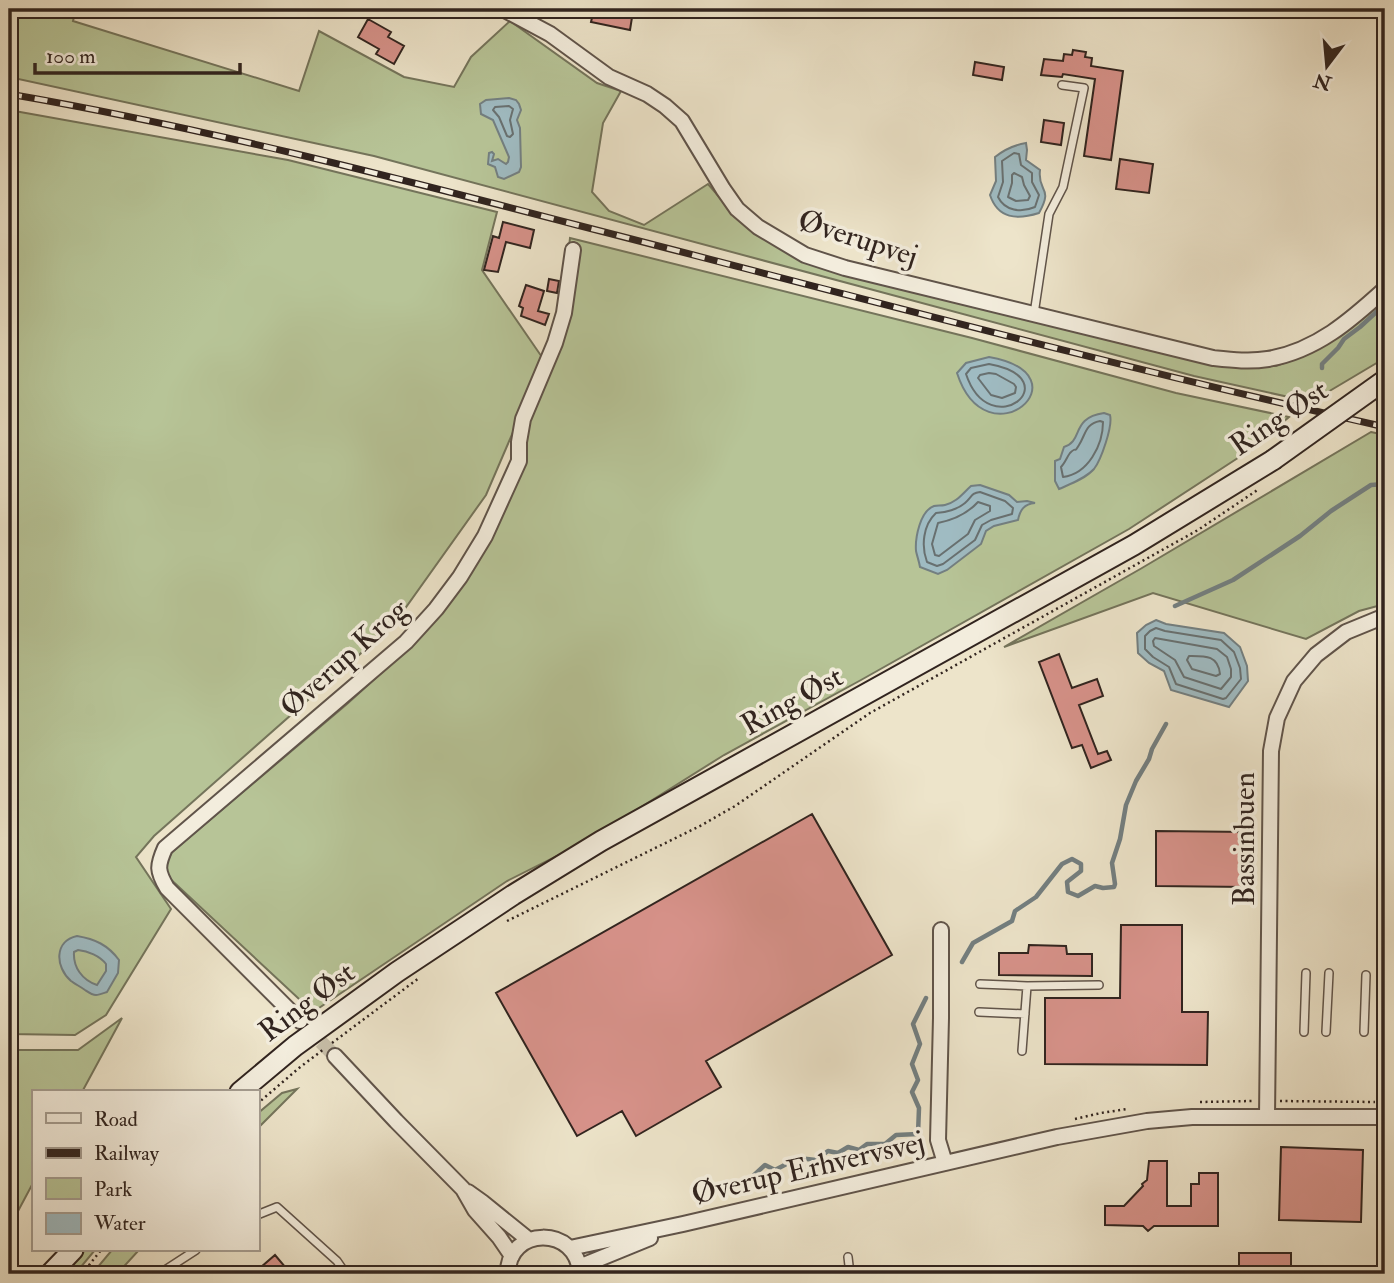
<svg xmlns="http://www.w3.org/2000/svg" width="1394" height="1283" font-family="'IM FELL Double Pica',serif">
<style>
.green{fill:#b7c497;stroke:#74745b;stroke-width:2}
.water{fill:#9fbbc2;stroke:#737f81;stroke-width:2;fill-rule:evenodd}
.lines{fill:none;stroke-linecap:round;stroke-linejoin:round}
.shore{stroke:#687070;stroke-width:2}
.stream{stroke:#737f81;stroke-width:4.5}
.building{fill:#d7928a;stroke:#31241f;stroke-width:2}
.street-tunnel{stroke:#c7bea8;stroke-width:14;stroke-dasharray:14 7;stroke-linecap:butt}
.lane-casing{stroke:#60544a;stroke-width:10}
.street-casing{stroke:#60544a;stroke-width:18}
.secondary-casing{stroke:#31241f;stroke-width:23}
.path{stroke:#31241f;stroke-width:2.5;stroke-dasharray:2 3.5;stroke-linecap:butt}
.lane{stroke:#f3eddd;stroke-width:7}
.street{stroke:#f3eddd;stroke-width:14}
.secondary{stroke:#f3eddd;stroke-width:19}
.rail-casing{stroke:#31241f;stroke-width:7}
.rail{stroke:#f3eddd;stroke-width:4.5;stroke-dasharray:13;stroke-linecap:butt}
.secondary-bridge-casing{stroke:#31241f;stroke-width:23;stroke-linecap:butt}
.secondary-bridge{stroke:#f3eddd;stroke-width:19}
.labels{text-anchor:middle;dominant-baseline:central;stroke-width:7;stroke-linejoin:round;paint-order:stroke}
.street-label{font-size:30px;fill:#31241f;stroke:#f3eddd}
</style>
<rect width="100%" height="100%" fill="#ede4ca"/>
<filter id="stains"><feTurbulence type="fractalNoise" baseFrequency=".00286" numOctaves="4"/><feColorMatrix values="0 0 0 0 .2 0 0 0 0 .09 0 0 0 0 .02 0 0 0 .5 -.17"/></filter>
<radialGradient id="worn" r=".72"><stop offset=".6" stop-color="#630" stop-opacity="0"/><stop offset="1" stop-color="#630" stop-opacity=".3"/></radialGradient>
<path class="green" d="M9 9H76L73 21 299 91 319 31 404 77 454 87 471 57 510 21 597 83 621 91 603 123 592 192 609 211 644 225 708 184 739 220 802 259 1215 364 1276 366 1306 355 1334 340 1385 295V358L1311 402 1194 376 374 156 9 77Z
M9 110 288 160 497 212 482 270 544 360 486 495 394 624 154 836 136 857 171 909 106 1015 75 1035 9 1034Z
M570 238 972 338 1176 393 1289 417 1247 452 1129 529 861 680 724 755 587 841 507 881 313 1012 166 875V863L172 852 347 704 391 664 437 619 465 581 558 346Z
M1371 432 1385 435V604L1359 611 1306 639 1153 593 1004 647 1142 568Z
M122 1018 82 1092H33V1183L9 1228V1050H78Z
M297 1089 257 1129V1114L282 1093Z
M84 1250H95L75 1274H62Z
M112 1250H139L117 1274H92Z"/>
<path class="water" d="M509 98 516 100 519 104 521 110 517 120 520 128 521 167 519 172 504 179 498 177 495 167 488 164 489 153 492 152 494 154 492 161 498 159 506 164 508 162 509 157 493 120 481 114 480 104 486 100Z
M1026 143 1027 150 1026 160 1040 170C1037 193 1054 186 1039 213 1017 220 998 219 990 195L996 181 995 157C1005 149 1014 145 1026 143Z
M989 357C1090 375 987 465 957 373L966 363Z
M1104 413 1110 415C1113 426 1101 460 1094 469 1085 479 1070 484 1059 489L1055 481V461L1060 459 1064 447C1084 441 1070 418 1104 413Z
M980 485 1009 495 1017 502 1027 501 1035 503C1024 504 1020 510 1018 520L994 526 986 531 981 544 947 570 938 574 920 567C919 561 917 556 916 551 915 538 920 511 934 506 937 505 941 506 945 505 957 502 962 494 971 486Z
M1156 620 1166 624 1224 633 1240 647 1247 666 1248 681 1229 707 1171 690 1164 671 1149 663 1138 653 1137 633 1146 625Z
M77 936C95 939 108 945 119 960L118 973 107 992C104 993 99 995 96 995 92 995 88 992 85 990 81 987 75 984 71 981 55 967 54 941 77 936ZM78 950C88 951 100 956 106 964V971L97 985C82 980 73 967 74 952Z"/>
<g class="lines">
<path class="shore" d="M509 106 513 109 510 120 513 134 510 137 507 136 499 117 493 110 495 107Z
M1014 153 1019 154 1021 165 1032 173V182L1039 195 1035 207C1021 213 1005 211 998 197L1003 182 1002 161Z
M1014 173 1022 177 1024 185 1030 196 1028 200 1016 201 1008 197 1012 183V175Z
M989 364C1071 379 990 446 966 374L971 368Z
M989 373 996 374 1014 384 1016 387 1015 393 1002 398 991 395 978 378 980 375Z
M1100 421 1103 422C1103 445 1088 474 1063 477L1061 467C1065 463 1067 457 1070 453 1078 445 1073 455 1079 445 1086 434 1085 424 1100 421Z
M980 492 1005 501 1013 508 1012 514 991 520 982 525 975 540 943 564 937 566 927 562C921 546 923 525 936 513 945 513 958 509 965 503 972 497 971 493 980 492Z
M978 502 990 506V511L975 520 968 534 939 556 935 555 932 544 938 523C953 520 967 514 978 502Z
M1156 628 1165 631 1221 640 1234 652 1240 668 1241 679 1226 698 1223 699 1176 684 1169 667 1153 657 1145 649V636L1150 631Z
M1155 638 1217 649 1227 657 1231 669V677L1221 689 1184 677 1175 660 1154 646 1153 641Z
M1189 656C1205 656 1218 655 1220 674L1216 676 1192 669 1187 660Z"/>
<path class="stream" d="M1322 368V364L1338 348 1344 339 1360 327 1385 304
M1175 606 1233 580 1300 536 1331 511 1371 485 1385 484
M962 962 973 943 1012 921 1015 911 1036 897 1062 864 1072 859 1081 864V871L1067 882 1068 892 1078 896 1095 886 1103 888 1114 887 1115 884 1112 863 1120 839 1126 805 1136 781 1149 759 1152 749 1166 724
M752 1177 765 1165 775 1170 798 1158 816 1160 828 1151 838 1153 848 1147 859 1150 867 1144H885L896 1135 918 1134 919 1108 912 1092 918 1080 912 1064 920 1044 913 1024 926 998"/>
</g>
<path class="building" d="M594 9H622L633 11 630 30 591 22Z
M368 19 391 32 388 37 404 46 394 64 376 54 379 49 358 37Z
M1073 50 1086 52 1085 57 1092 58 1091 66 1123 71 1111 160 1084 156 1095 79 1063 74 1062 77 1041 75 1044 59 1063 61 1064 54 1072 55Z
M975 62 1004 67 1002 80 973 75Z
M1044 120 1064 123 1061 145 1041 142Z
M1120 159 1153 164 1149 193 1116 189Z
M503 222 534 230 530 248 506 242 498 272 484 270 493 236 499 238Z
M549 279 559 281 557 293 547 291Z
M526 285 544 291 538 311 549 314 545 325 521 316 523 308 519 306Z
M1059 654 1072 688 1097 679 1103 696 1079 705 1098 754 1107 751 1111 760 1091 768 1082 745 1072 748 1039 662Z
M812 814 892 955 706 1061 721 1087 636 1136 622 1111 577 1136 496 993Z
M1156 831 1249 832 1248 887 1156 886Z
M1121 925H1182V1012H1208L1207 1065 1045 1064V998H1120Z
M1029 945 1066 946 1067 954H1092V976L999 975V953H1028Z
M1281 1147 1363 1150 1361 1222 1279 1220Z
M1149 1161H1167V1206H1191V1184H1199V1173H1218V1226H1154L1148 1231 1143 1226 1105 1225V1206H1124L1143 1186 1142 1184 1147 1180Z
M1239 1253H1291V1273L1239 1274Z
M275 1255 291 1274H253Z"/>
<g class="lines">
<path class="street-tunnel" d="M306 1027 335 1056"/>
<g class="lane-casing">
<path id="lane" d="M1034 314 1049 214 1063 187 1084 88 1062 85
M980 984 1027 986
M979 1012 1025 1014
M1304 1032 1306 973
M1326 1032 1329 973
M1364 1032 1366 975
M1384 1033 1385 978
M1022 1051 1027 986 1099 985
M257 1215 277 1207 337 1261 346 1274
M848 1257 850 1274
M159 1274 196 1250"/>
</g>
<g class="street-casing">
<path id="street" d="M503 9 550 34 609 77 647 94 665 106 682 121 723 189 737 209 758 227 805 255 845 268 1213 358C1232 360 1250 362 1268 359 1316 351 1351 320 1385 289
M941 930V1018L938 1140 945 1163
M300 1021 167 888C157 871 157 866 165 848L406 642 436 609 460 577 485 536 519 461V442L523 419 555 343 564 313 573 250
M335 1056 396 1121 463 1189 475 1210 499 1237 512 1256
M1267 1117 1271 751 1277 718 1294 681 1316 655 1346 632 1385 616
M468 1192 482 1202 529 1240
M570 1248 683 1224 1057 1137 1147 1121 1192 1117H1385
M579 1267 650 1238
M508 1274C507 1226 578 1225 580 1274"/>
</g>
<g class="secondary-casing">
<path id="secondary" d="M240 1092 295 1046 397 972 513 895 601 841 1134 545 1273 460
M50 1274 73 1250"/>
</g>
<path class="path" d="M507 921 702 825 735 806 870 713 1198 530 1259 489
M332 1043 419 978
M1280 1101 1375 1102
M1200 1102 1252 1101
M257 1104 299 1068 324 1049
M1075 1119 1101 1113 1127 1109
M82 1274 101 1250"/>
<use href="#lane" class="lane"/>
<use href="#street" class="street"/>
<use href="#secondary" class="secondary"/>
<g class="rail-casing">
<path id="rail" d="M9 94C201 127 389 176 577 225 846 294 1114 366 1385 427"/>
</g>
<use href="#rail" class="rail"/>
<g class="secondary-bridge-casing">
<path id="secondary-bridge" d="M1273 460 1385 380"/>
</g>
<use href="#secondary-bridge" class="secondary-bridge"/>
</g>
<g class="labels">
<g class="street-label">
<text transform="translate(858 238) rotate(18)">Øverupvej</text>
<text transform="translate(1279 418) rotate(-34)">Ring Øst</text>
<text transform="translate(344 658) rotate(-42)">Øverup Krog</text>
<text transform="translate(792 701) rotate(-29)">Ring Øst</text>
<text transform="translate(1244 839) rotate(-90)">Bassinbuen</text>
<text transform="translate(307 1002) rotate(-37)">Ring Øst</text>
<text transform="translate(808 1168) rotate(-13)">Øverup Erhvervsvej</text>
</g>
</g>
<rect width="1394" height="1283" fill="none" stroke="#ede4ca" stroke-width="35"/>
<rect x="10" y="10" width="1373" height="1262" fill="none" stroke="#31241f" stroke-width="3.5"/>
<rect x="18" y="18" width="1359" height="1248" fill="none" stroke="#31241f" stroke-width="2"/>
<rect x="32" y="1090" width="228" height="161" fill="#f3eddd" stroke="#a59d91" stroke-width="2"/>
<rect x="46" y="1113" width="35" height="10" fill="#f3eddd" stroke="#a59d91" stroke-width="2"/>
<text x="94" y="1126" font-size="21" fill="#31241f">Road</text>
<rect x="46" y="1148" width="35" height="10" fill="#31241f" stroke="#a59d91" stroke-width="2"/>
<text x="94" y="1160" font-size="21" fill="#31241f">Railway</text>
<rect x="46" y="1178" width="35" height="21" fill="#b7c497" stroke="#a59d91" stroke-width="2"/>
<text x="94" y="1196" font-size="21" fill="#31241f">Park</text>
<rect x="46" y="1213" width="35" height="21" fill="#9fbbc2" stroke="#a59d91" stroke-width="2"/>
<text x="94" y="1230" font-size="21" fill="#31241f">Water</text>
<g transform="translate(1327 66) rotate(196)" stroke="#f3eddd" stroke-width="5" paint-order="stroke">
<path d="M0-5L12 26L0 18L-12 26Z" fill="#31241f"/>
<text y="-10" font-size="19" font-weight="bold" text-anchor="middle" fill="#31241f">N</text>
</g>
<path d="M35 63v10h205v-10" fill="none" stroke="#31241f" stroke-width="3.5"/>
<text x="46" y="63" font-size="21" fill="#31241f" stroke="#f3eddd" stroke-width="5" paint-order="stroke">100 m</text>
<rect width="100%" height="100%" filter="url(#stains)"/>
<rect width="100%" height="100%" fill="url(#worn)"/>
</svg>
